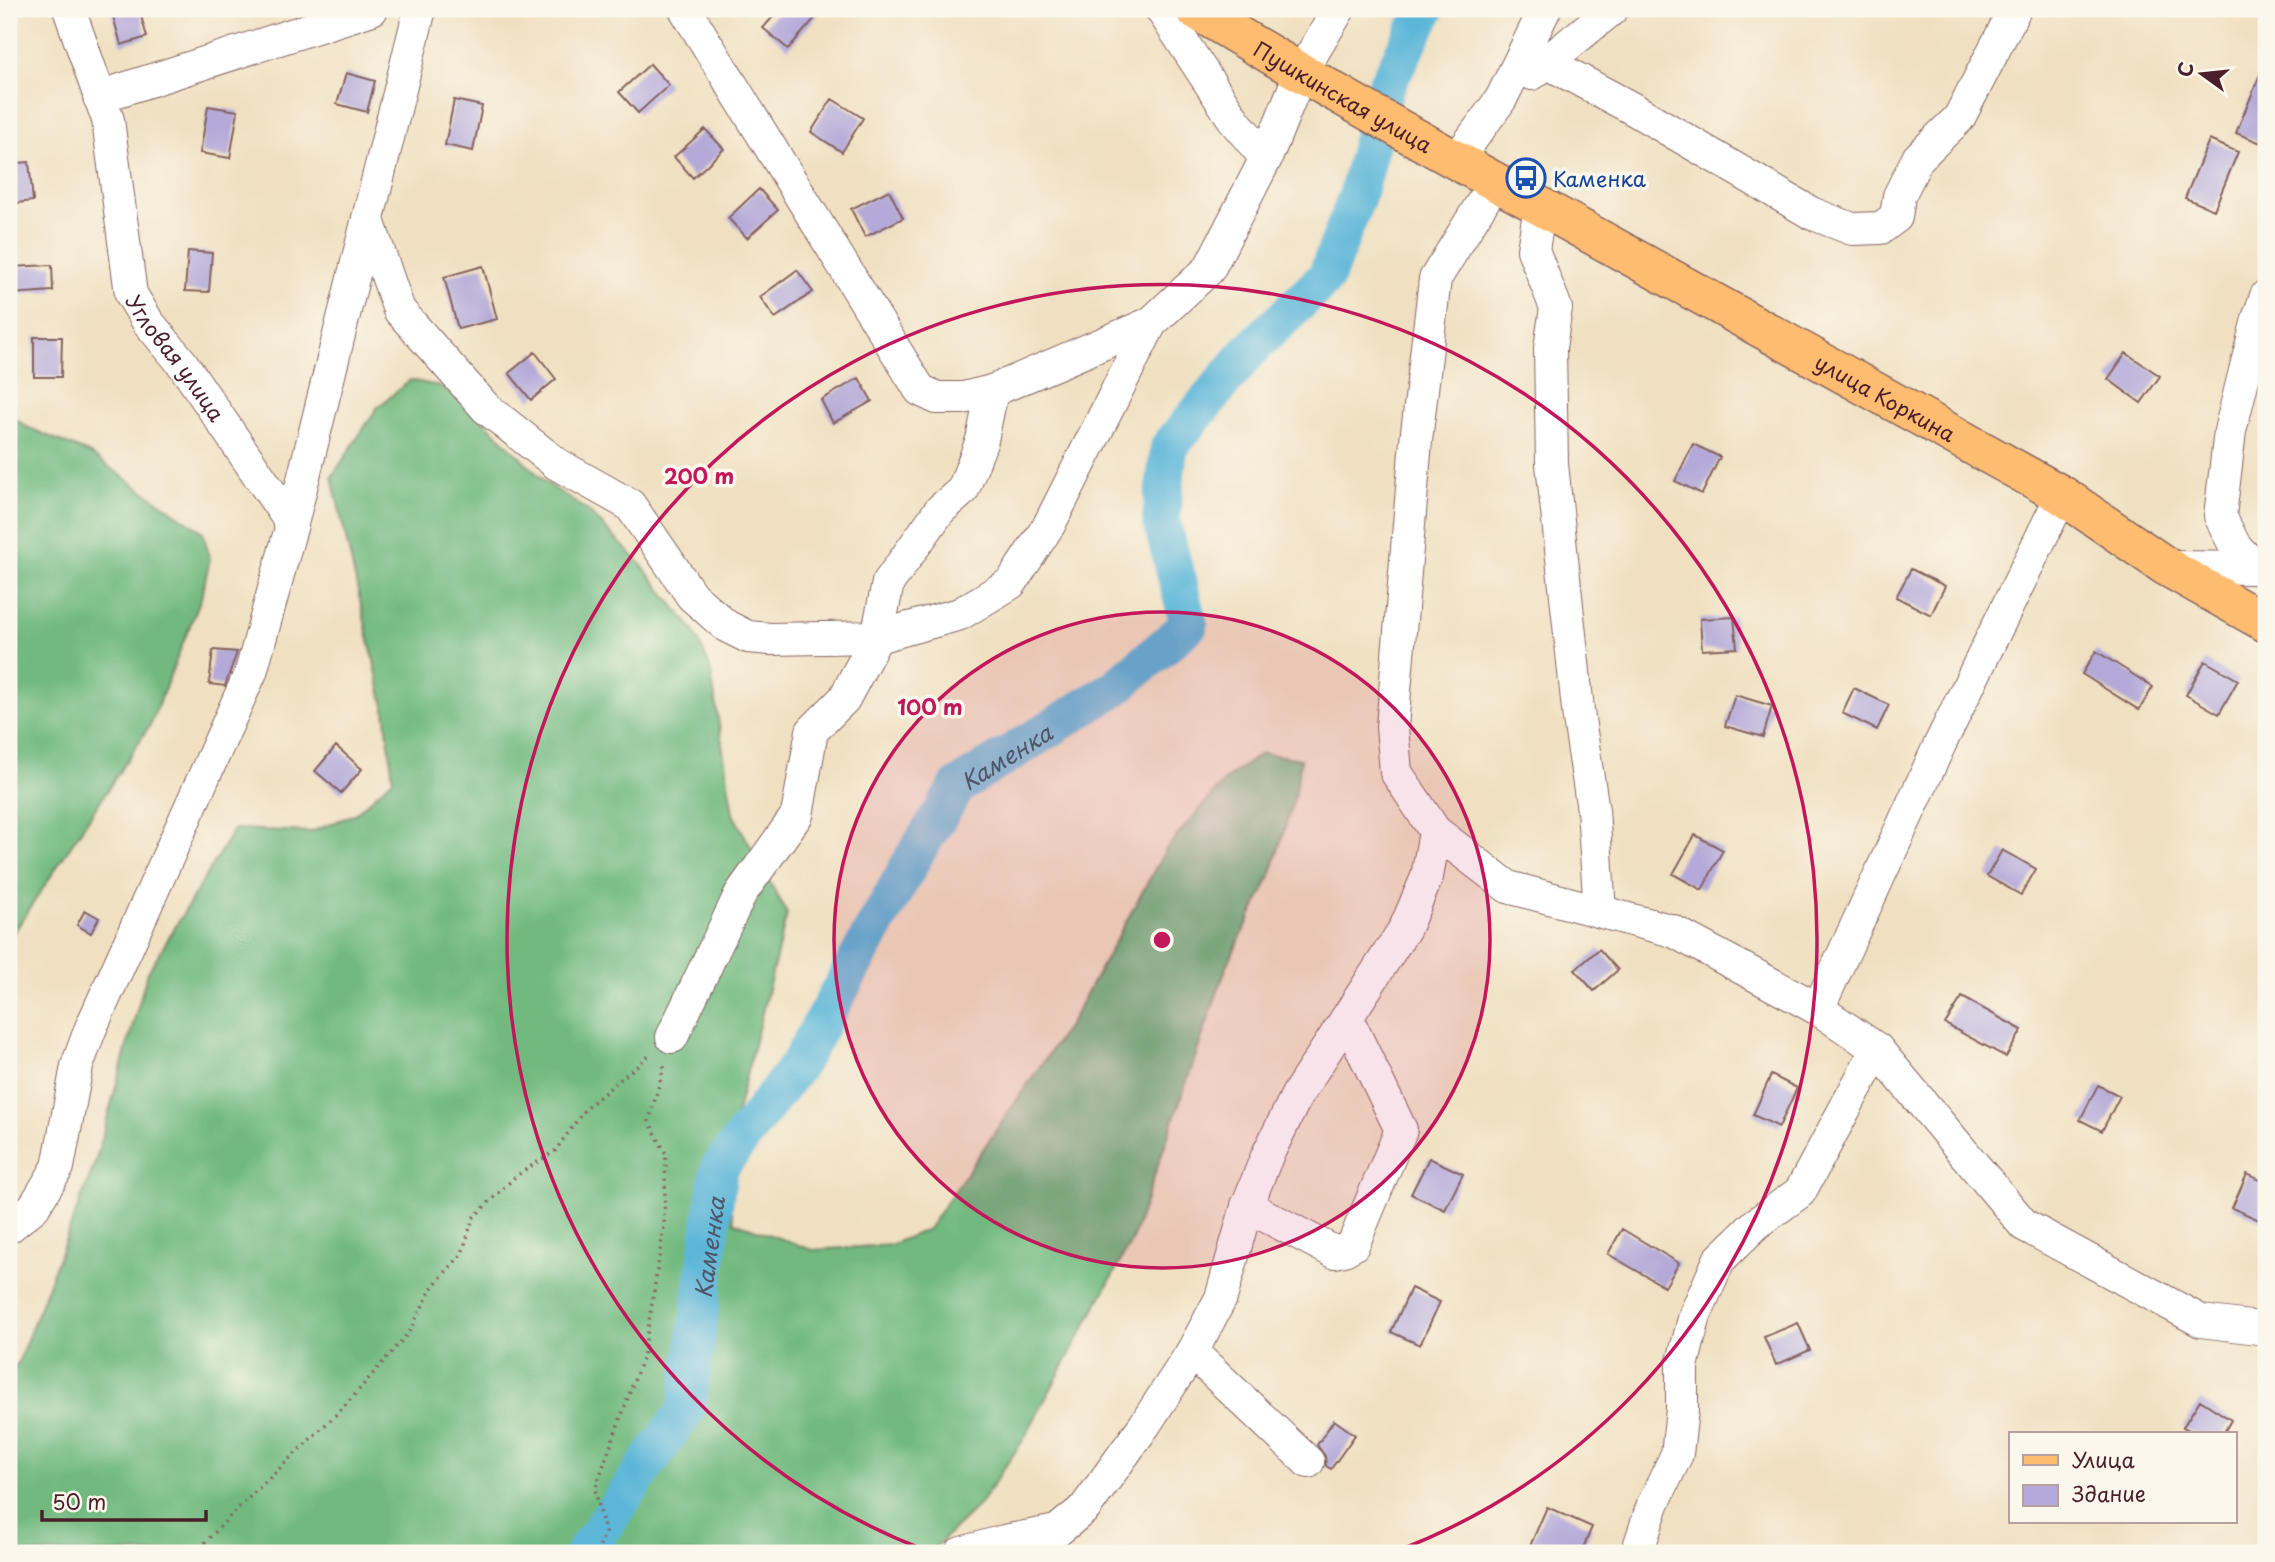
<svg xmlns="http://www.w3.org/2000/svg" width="2275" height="1562" font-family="'Playpen Sans',sans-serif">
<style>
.forest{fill:#71b97f;stroke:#5e6c55;stroke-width:2}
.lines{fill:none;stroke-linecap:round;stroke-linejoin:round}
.river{stroke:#5bb6d8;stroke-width:38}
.building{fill:#b4a9d8}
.minor-casing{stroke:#846360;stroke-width:34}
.major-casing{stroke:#846360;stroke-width:41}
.path{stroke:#846360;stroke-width:3.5;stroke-dasharray:2 5;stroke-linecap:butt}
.minor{stroke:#fff;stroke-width:32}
.major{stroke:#febc70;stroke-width:38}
.ring{fill:none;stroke:#c2185b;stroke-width:3.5}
.labels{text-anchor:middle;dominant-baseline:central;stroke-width:7;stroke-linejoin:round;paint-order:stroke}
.street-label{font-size:21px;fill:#4a1f2b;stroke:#fbf7ec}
.transit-label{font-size:21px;fill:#164399;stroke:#fbf7ec;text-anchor:start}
.water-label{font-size:23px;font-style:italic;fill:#505468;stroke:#fbf7ec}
.centre{fill:#c2185b;stroke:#fbf7ec;stroke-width:3.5}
.ring-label{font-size:21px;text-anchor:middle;font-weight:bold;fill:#c2185b;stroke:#fbf7ec;stroke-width:7;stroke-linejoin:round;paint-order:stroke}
</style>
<rect width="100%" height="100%" fill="#fbf7ec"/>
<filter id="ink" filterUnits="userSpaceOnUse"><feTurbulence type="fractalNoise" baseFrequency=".0143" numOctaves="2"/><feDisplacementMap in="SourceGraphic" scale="14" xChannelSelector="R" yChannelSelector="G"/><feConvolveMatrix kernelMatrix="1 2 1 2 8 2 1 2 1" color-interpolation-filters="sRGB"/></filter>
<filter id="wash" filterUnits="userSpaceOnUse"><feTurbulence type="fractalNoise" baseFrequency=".00686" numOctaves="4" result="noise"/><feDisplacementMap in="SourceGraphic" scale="28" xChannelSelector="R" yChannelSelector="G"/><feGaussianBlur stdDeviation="1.57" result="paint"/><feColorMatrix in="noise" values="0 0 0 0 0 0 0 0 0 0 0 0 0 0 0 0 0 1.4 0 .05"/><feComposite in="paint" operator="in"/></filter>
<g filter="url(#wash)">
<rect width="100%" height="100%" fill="#f0e0c1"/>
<path class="forest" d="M410 380 438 386 466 403 544 481 589 512 638 561 694 631 710 667 733 814 787 914 728 1147V1191L734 1222 812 1250 890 1245 928 1229 1072 1020 1166 849 1225 780 1262 753 1301 759 1294 798 1270 877 1227 965 1132 1240 1023 1440 979 1505 929 1553H9V1373L18 1363 95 1163 147 974 234 829 311 832 355 814 393 779 385 710 332 477 377 408Z
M9 414 27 427 90 454 203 532 210 559 201 598 150 725 9 940Z"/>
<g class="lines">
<path class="river" id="s1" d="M584 1553 687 1408 719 1168 800 1062 914 856 958 786 1115 688 1189 625 1161 519 1169 447 1249 351 1326 277 1357 196 1385 88 1426 9"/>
</g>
<g id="blocks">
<path class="building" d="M111 9H139L147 37 121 45Z
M780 9H823L788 49 763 28Z
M2266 60V145L2236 133Z
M650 64 669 85 638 113 619 92Z
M346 73 375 81 367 112 337 104Z
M832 99 863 118 842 152 811 132Z
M454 100 482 106 473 151 445 145Z
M208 106 238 111 230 158 200 153Z
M705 129 724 149 693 178 674 157Z
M2209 140 2238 152 2214 210 2185 198Z
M29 162 33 201 9 204V164Z
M759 189 778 210 747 238 728 218Z
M889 190 903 218 865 237 851 209Z
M188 251 212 253 209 292 185 291Z
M52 265 53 291 9 294V267Z
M483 266 497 319 458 329 444 277Z
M797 270 813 292 775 318 760 297Z
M34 337H62L61 377H34Z
M535 352 556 379 531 400 509 373Z
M2126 353 2160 376 2141 403 2108 379Z
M859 378 872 401 833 423 821 400Z
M1693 444 1720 457 1702 494 1675 481Z
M1911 569 1945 586 1931 615 1896 597Z
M1734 617 1737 648 1702 650 1700 619Z
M213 650 237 652 225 686 209 684Z
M2096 651 2153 687 2139 710 2082 674Z
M2205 661 2238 680 2219 714 2186 695Z
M1854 688 1889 705 1877 730 1842 713Z
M1735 695 1772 706 1763 737 1725 726Z
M336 746 362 769 341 793 315 771Z
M1695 835 1723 850 1702 890 1673 874Z
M2002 850 2036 869 2021 895 1987 876Z
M85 910 99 918 91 933 77 925Z
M1599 949 1618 970 1594 991 1575 970Z
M1962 997 2022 1030 2006 1057 1945 1024Z
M1771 1075 1797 1088 1779 1127 1753 1115Z
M2098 1085 2120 1096 2102 1131 2080 1120Z
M1429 1158 1463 1174 1445 1210 1411 1194Z
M2247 1174 2266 1183V1223L2232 1208Z
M1622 1229 1679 1263 1665 1287 1608 1254Z
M1411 1288 1440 1302 1420 1345 1391 1332Z
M1798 1323 1810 1350 1776 1365 1764 1337Z
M2200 1400 2231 1420 2223 1434H2196L2183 1427Z
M1334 1420 1355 1435 1331 1469 1326 1466 1325 1456 1317 1445Z
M1547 1507 1592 1527 1581 1553H1527Z"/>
</g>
</g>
<g filter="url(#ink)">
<use href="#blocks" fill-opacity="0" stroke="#846360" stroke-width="2"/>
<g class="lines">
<g class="minor-casing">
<g id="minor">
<path id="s2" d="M69 9 108 120 131 294 148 322 182 363 292 524"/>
<path d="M685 9 920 390 937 398H963L992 391 1151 323"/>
<path d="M1546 62 1635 110 1811 213 1852 229 1881 228 1896 217 1899 196 1918 158 1959 118 2015 9"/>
<path d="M1532 74 1612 9"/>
<path d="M99 97 372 9"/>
<path d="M1266 158 1300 74 1339 9"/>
<path d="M1455 162 1501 99 1545 9"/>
<path d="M1495 182 1435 279 1416 441 1392 727 1396 772 1435 831 1508 887 1673 931 1818 1009 1877 1049 2024 1225 2201 1321 2266 1329"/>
<path d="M1540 206 1533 250 1556 308 1550 348 1552 464 1579 719 1593 810 1600 911"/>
<path d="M368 220 399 310 486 408 557 464 630 505 692 596 726 626 748 637 770 639 877 637 888 583 940 510 963 490 982 440 992 391"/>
<path d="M2167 567 2256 568 2265 573"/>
<path d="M2256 568 2235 546 2220 516 2230 431 2258 319 2266 296"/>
<path d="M1818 1009 1940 744 2062 495"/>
<path d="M672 1037 741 893 797 815 812 731 844 699 877 637 960 614 1011 583 1049 525 1151 323 1209 269 1266 158 1236 123 1161 9"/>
<path d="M1247 1206 1334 1252 1344 1250 1353 1245 1401 1130 1347 1018"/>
<path d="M9 1227 34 1207 58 1167 77 1066 90 1030 251 672 292 524 420 9"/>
<path d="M1192 1352 1308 1462"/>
<path d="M961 1553 1004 1541 1057 1531 1085 1508 1144 1426 1192 1352 1221 1298 1247 1206 1267 1156 1297 1095 1405 928 1427 877 1435 831"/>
<path d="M1637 1553 1653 1504 1677 1454 1682 1410V1366L1695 1315 1719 1260 1756 1224 1800 1192 1877 1049"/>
</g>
</g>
<g class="major-casing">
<g id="major">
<path id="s3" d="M1194 9C1308 78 1423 143 1540 206L2062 495 2167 567 2266 623"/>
</g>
</g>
<path class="path" d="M195 1553 239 1507 344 1407 409 1332 433 1286 462 1254 473 1218 516 1176 555 1151 586 1108 651 1054
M597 1553 605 1532 595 1489 644 1353 664 1227 666 1154 649 1121 665 1063"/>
<use href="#minor" class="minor"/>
<use href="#major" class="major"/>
</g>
</g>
<circle cx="1162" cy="940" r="328" fill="#c2185b" fill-opacity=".12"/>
<g class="ring">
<circle cx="1162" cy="940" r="328"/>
<path d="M927 1551A655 655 0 1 1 1397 1551"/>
</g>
<defs>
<g id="bus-ring" transform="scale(2.0125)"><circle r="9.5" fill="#fbf7ec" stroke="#1a4fb4" stroke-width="1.5"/><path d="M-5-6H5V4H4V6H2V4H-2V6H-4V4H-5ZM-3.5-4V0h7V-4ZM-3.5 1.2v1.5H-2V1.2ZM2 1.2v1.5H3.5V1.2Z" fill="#1a4fb4"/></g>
</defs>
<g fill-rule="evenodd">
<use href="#bus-ring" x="1526" y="178"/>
</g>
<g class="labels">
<g class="street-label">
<text stroke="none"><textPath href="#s3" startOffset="173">Пушкинская улица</textPath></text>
<text stroke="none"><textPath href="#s2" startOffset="371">Угловая улица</textPath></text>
<text stroke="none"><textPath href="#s3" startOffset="793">улица Коркина</textPath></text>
</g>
<g class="transit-label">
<text x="1553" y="178">Каменка</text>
</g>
<g class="water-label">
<text stroke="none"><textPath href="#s1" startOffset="928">Каменка</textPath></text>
<text stroke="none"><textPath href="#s1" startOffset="340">Каменка</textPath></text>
</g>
</g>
<circle cx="1162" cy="940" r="10" class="centre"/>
<g class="ring-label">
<text x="699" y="484">200 m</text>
<text x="930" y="715">100 m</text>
</g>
<rect width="2275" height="1562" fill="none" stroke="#fbf7ec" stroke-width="35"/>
<rect x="2009" y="1432" width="228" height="91" fill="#fbf7ec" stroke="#b4a19f" stroke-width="2"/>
<rect x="2023" y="1455" width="35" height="10" fill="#febc70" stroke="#b4a19f" stroke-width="2"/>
<text x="2072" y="1468" font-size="21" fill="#4a1f2b">Улица</text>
<rect x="2023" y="1485" width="35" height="21" fill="#b4a9d8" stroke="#b4a19f" stroke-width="2"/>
<text x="2072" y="1502" font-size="21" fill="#4a1f2b">Здание</text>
<g transform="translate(2202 74) rotate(285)" stroke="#fbf7ec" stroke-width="5" paint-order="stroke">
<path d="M0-5L12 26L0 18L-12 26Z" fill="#4a1f2b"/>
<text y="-10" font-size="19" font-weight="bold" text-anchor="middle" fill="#4a1f2b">С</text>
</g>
<path d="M42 1510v10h164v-10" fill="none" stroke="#4a1f2b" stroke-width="3.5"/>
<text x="52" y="1510" font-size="21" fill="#4a1f2b" stroke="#fbf7ec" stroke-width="5" paint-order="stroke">50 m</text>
</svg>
